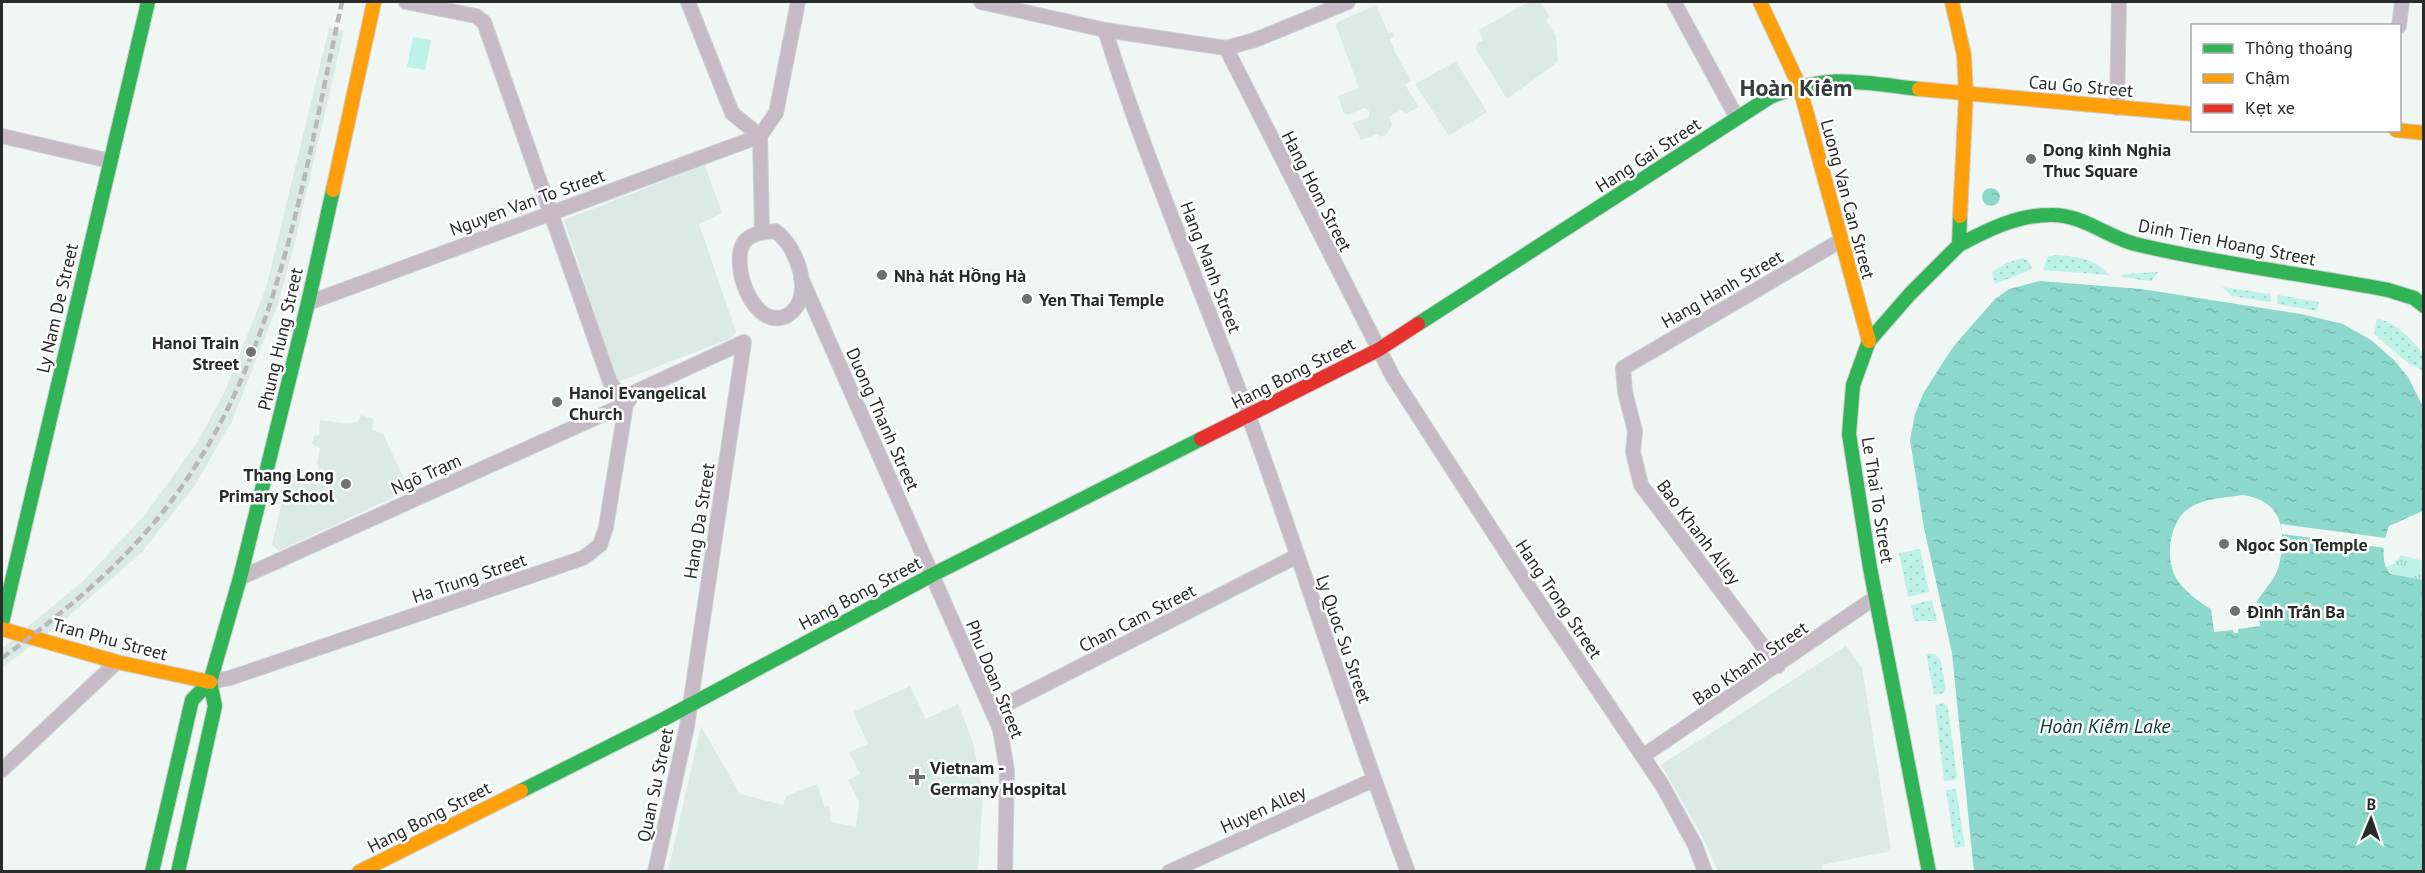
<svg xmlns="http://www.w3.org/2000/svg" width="2425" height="873" font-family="'PT Sans',sans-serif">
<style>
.built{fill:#dceae6}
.grass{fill:url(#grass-dots)}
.park{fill:url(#park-tufts)}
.garden{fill:#bdf2e8}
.water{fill:url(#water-ripples);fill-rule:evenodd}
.pier{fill:#f0f6f4}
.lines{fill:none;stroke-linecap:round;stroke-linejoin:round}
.street-casing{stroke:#cdd1d0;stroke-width:16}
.fast-casing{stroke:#cdd1d0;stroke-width:16}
.slow-casing{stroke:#cdd1d0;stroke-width:16}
.jam-casing{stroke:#cdd1d0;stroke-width:16}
.street{stroke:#c6bac7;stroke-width:14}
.fast{stroke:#30b455;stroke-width:14}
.slow{stroke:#ff9f0a;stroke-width:14}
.jam{stroke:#e5322d;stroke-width:14}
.rail{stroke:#b9b6bc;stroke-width:4.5;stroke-dasharray:9 4.5;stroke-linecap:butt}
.poi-dot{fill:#6d7271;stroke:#fff;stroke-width:2}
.labels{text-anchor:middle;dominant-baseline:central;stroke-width:5;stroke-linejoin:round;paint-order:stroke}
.street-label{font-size:18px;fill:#272b2a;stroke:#fff}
.poi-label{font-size:18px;font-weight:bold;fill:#272b2a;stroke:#fff;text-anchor:start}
.water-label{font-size:20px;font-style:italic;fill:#043831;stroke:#fff}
.district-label{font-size:24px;font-weight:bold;fill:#343d3b;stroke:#fff}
</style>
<defs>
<pattern id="grass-dots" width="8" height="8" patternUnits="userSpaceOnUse" patternTransform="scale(1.5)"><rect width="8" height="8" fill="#bdf2e8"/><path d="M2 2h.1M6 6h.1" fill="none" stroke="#a2d0c7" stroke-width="1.8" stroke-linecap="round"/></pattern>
<pattern id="park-tufts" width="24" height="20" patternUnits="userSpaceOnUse" patternTransform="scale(1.5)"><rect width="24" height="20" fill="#bdf2e8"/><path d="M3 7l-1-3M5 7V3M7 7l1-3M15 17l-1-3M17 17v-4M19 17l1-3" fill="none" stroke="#a2d0c7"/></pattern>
<pattern id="water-ripples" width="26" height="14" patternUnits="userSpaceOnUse" patternTransform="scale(1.5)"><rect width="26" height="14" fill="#8cd8cb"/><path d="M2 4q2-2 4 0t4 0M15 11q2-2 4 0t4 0" fill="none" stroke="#79baae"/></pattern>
</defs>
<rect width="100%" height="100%" fill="#f0f6f4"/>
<path class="built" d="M1528 2H1540L1550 16 1546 20 1556 36 1558 62 1507 99 1476 49 1477 44 1483 40 1479 30Z
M1376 5 1388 33 1393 32 1394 37 1390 39 1395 52 1411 80 1405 85 1419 107 1406 114 1401 110 1389 117 1392 125 1386 135 1380 137 1378 134 1361 140 1352 123 1369 117V111L1364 108 1348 115 1344 114 1338 96 1359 88 1336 26 1338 22Z
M329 28 344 31 293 250 278 304 232 421 194 487 141 553 61 623 2 668V648L82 582 144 516 198 441 225 391 266 288Z
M1456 61 1487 112 1449 136 1415 84Z
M705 165 722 213 699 224 736 332 730 339 617 382 564 220Z
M361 415 374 419 372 430 383 434 409 490 279 551 272 545 288 474 323 478 317 464 320 448 312 444 314 436 319 435 320 420 350 424 358 421Z
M1846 646 1862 667 1891 851 1822 865 1823 871H1718L1702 836 1661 765Z
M910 686 926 719 958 704 973 742 983 795 978 871H668L701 726 740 794 783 805 786 796 817 784 825 807 829 806 831 822 856 827 859 803 848 780 860 774 849 752 868 744 853 712Z"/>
<path class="grass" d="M2059 255C2078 257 2097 259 2109 275L2043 270 2048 256Z
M2022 258 2028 260 2032 269 1995 284 1992 272 2007 263Z
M2158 272 2151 281 2121 277 2125 274Z
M2222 287 2271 294 2270 302 2232 296Z
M2278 295 2319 302 2317 311 2277 304Z
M2377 319C2391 319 2415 341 2422 353 2425 358 2424 365 2423 371L2408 363 2374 334Z
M1920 549 1929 592 1908 597 1899 553Z
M1932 600 1937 621H1914L1911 605Z
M1926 654H1935L1941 661 1946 689 1944 693 1934 695Z
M1944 703 1948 708 1957 777 1954 780 1944 781 1935 705Z
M1956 789 1965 846 1955 848 1946 790Z"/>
<path class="park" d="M2401 555 2423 561V580C2410 577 2394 579 2385 567L2394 564Z"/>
<path class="garden" d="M413 37 431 40 425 70 407 67Z"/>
<path class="water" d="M1982 197a9 9 0 1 1 18 0a9 9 0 1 1-18 0Z
M2040 281 2141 289 2301 314 2343 324 2371 340 2394 360 2408 377 2423 407V511L2389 526C2384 539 2379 564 2391 574L2423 580V871L1974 872 1952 653 1924 528 1910 440 1915 414 1924 392 1953 347 1995 299 2009 289ZM2242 495C2272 499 2284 516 2282 546 2281 555 2280 565 2276 574 2271 583 2263 592 2257 601L2260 626 2238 629V633H2234L2233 630 2214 632 2211 609C2199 602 2184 591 2176 578 2165 559 2169 522 2188 509 2204 498 2224 498 2242 495Z"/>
<path class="pier" d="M2281 524 2386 538 2385 548 2282 534Z"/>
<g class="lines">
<g class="street-casing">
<path id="street" d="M406 2 476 16 484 22 610 382 626 404
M688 2 732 113 760 136
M981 2 1105 30 1226 48 1255 40 1348 2
M1674 2 1737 118
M2399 26 2402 2
M1105 30C1146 161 1201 288 1249 417 1304 568 1351 721 1408 872
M1226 48 1393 377 1526 583 1662 785 1695 845 1705 872
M2117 108 2119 2
M2 136 110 161
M760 136 776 113 798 2
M760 136 762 232
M775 231C797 245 816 298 788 315 754 334 728 262 745 241 752 233 765 232 775 231Z
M801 278 1000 729 1007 770 1005 872
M308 303 760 136
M240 578 626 404 635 392 744 342
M1778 666 1641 485 1633 452 1635 431 1625 392 1623 368 1840 241
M210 682 230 678 583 558 600 545 606 527 626 404
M993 711 1297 556
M1643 756 1876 597
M2 770 117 662
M655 872 687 726 744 342
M1169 872 1373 780"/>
</g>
<g class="fast-casing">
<path id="fast" d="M1959 245C1987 230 2017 215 2050 215 2082 214 2105 236 2135 244 2218 264 2304 274 2388 290L2414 298 2424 306
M1418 324 1770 97C1829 73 1859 82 1919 89
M2 623 148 2
M521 791 664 719 932 575 1201 439
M152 872 192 700 210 682
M178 872 215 706 210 682 240 578 308 303 333 190
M1929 872 1870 568 1849 434 1853 385 1869 341 1910 294 1959 245 1960 216"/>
</g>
<g class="slow-casing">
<path id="slow" d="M1760 2 1799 85 1869 341
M1952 2 1964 55 1966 94 1960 216
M1919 89 2192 114
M2396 130 2424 133
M333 190 374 2
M2 629 117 662 210 682
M359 872 521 791"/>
</g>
<g class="jam-casing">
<path id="jam" d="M1201 439 1378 350 1418 324"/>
</g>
<use href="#street" class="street"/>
<use href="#fast" class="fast"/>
<use href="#slow" class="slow"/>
<use href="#jam" class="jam"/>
<path class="rail" d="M2 658C61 615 121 566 166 508 278 364 304 175 342 2"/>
</g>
<g class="poi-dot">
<circle cx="2031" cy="159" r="6"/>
<circle cx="882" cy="275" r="6"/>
<circle cx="1027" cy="299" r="6"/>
<circle cx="251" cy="352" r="6"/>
<circle cx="557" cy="402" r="6"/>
<circle cx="346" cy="484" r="6"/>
<circle cx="2224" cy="544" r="6"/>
<circle cx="2235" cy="611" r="6"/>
<path d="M914 768h6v6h6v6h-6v6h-6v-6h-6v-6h6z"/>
</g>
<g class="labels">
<g class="street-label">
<text transform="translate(2081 86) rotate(5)">Cau Go Street</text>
<text transform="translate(1648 155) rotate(-33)">Hang Gai Street</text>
<text transform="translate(1317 191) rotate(63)">Hang Hom Street</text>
<text transform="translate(1848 199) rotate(75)">Luong Van Can Street</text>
<text transform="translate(527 202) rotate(-20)">Nguyen Van To Street</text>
<text transform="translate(2227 242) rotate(11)">Dinh Tien Hoang Street</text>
<text transform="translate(1211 267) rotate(69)">Hang Manh Street</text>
<text transform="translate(1722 289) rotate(-30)">Hang Hanh Street</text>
<text transform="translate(57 308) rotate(-77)">Ly Nam De Street</text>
<text transform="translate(280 339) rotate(-77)">Phung Hung Street</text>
<text transform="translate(1293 373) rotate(-27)">Hang Bong Street</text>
<text transform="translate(883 419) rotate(66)">Duong Thanh Street</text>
<text transform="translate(426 474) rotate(-24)">Ngõ Trạm</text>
<text transform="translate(1878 500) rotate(81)">Le Thai To Street</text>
<text transform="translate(699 521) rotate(-81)">Hang Da Street</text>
<text transform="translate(1699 532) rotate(53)">Bao Khanh Alley</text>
<text transform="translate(469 578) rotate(-19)">Ha Trung Street</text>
<text transform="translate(860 593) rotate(-28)">Hang Bong Street</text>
<text transform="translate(1559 599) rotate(56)">Hang Trong Street</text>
<text transform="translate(1137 618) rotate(-27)">Chan Cam Street</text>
<text transform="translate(110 639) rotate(15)">Tran Phu Street</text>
<text transform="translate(1344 639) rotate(71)">Ly Quoc Su Street</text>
<text transform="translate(1750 663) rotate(-34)">Bao Khanh Street</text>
<text transform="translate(995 679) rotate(68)">Phu Doan Street</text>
<text transform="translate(655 785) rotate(-78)">Quan Su Street</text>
<text transform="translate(1263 809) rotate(-24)">Huyen Alley</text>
<text transform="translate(429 817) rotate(-27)">Hang Bong Street</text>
</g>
<g class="poi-label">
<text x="2043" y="149">Dong kinh Nghia<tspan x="2043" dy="21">Thuc Square</tspan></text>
<text x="894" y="275">Nhà hát Hồng Hà</text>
<text x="1039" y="299">Yen Thai Temple</text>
<text x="239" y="342" text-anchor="end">Hanoi Train<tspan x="239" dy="21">Street</tspan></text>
<text x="569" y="392">Hanoi Evangelical<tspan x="569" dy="21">Church</tspan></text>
<text x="334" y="474" text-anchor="end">Thang Long<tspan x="334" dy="21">Primary School</tspan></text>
<text x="2236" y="544">Ngoc Son Temple</text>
<text x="2247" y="611">Đình Trấn Ba</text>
<text x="930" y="767">Vietnam -<tspan x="930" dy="21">Germany Hospital</tspan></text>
</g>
<g class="water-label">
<text x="2105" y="726">Hoàn Kiếm Lake</text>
</g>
<g class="district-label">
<text x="1796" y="87">Hoàn Kiếm</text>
</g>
</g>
<rect width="2425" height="873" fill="none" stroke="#272b2a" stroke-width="6"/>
<rect x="2191" y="24" width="210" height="108" fill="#ffffff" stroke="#a9aaaa" stroke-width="1.5"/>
<rect x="2203" y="44" width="30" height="9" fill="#30b455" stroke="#a9aaaa" stroke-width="1.5"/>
<text x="2245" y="54" font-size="18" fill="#272b2a">Thông thoáng</text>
<rect x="2203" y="74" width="30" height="9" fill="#ff9f0a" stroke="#a9aaaa" stroke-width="1.5"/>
<text x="2245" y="84" font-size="18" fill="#272b2a">Chậm</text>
<rect x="2203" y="104" width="30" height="9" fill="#e5322d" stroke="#a9aaaa" stroke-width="1.5"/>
<text x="2245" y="114" font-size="18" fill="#272b2a">Kẹt xe</text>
<g transform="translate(2371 819) rotate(2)" stroke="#ffffff" stroke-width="4.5" paint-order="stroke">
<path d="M0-4.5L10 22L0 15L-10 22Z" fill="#272b2a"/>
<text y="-9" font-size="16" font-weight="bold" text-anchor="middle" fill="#272b2a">B</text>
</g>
</svg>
